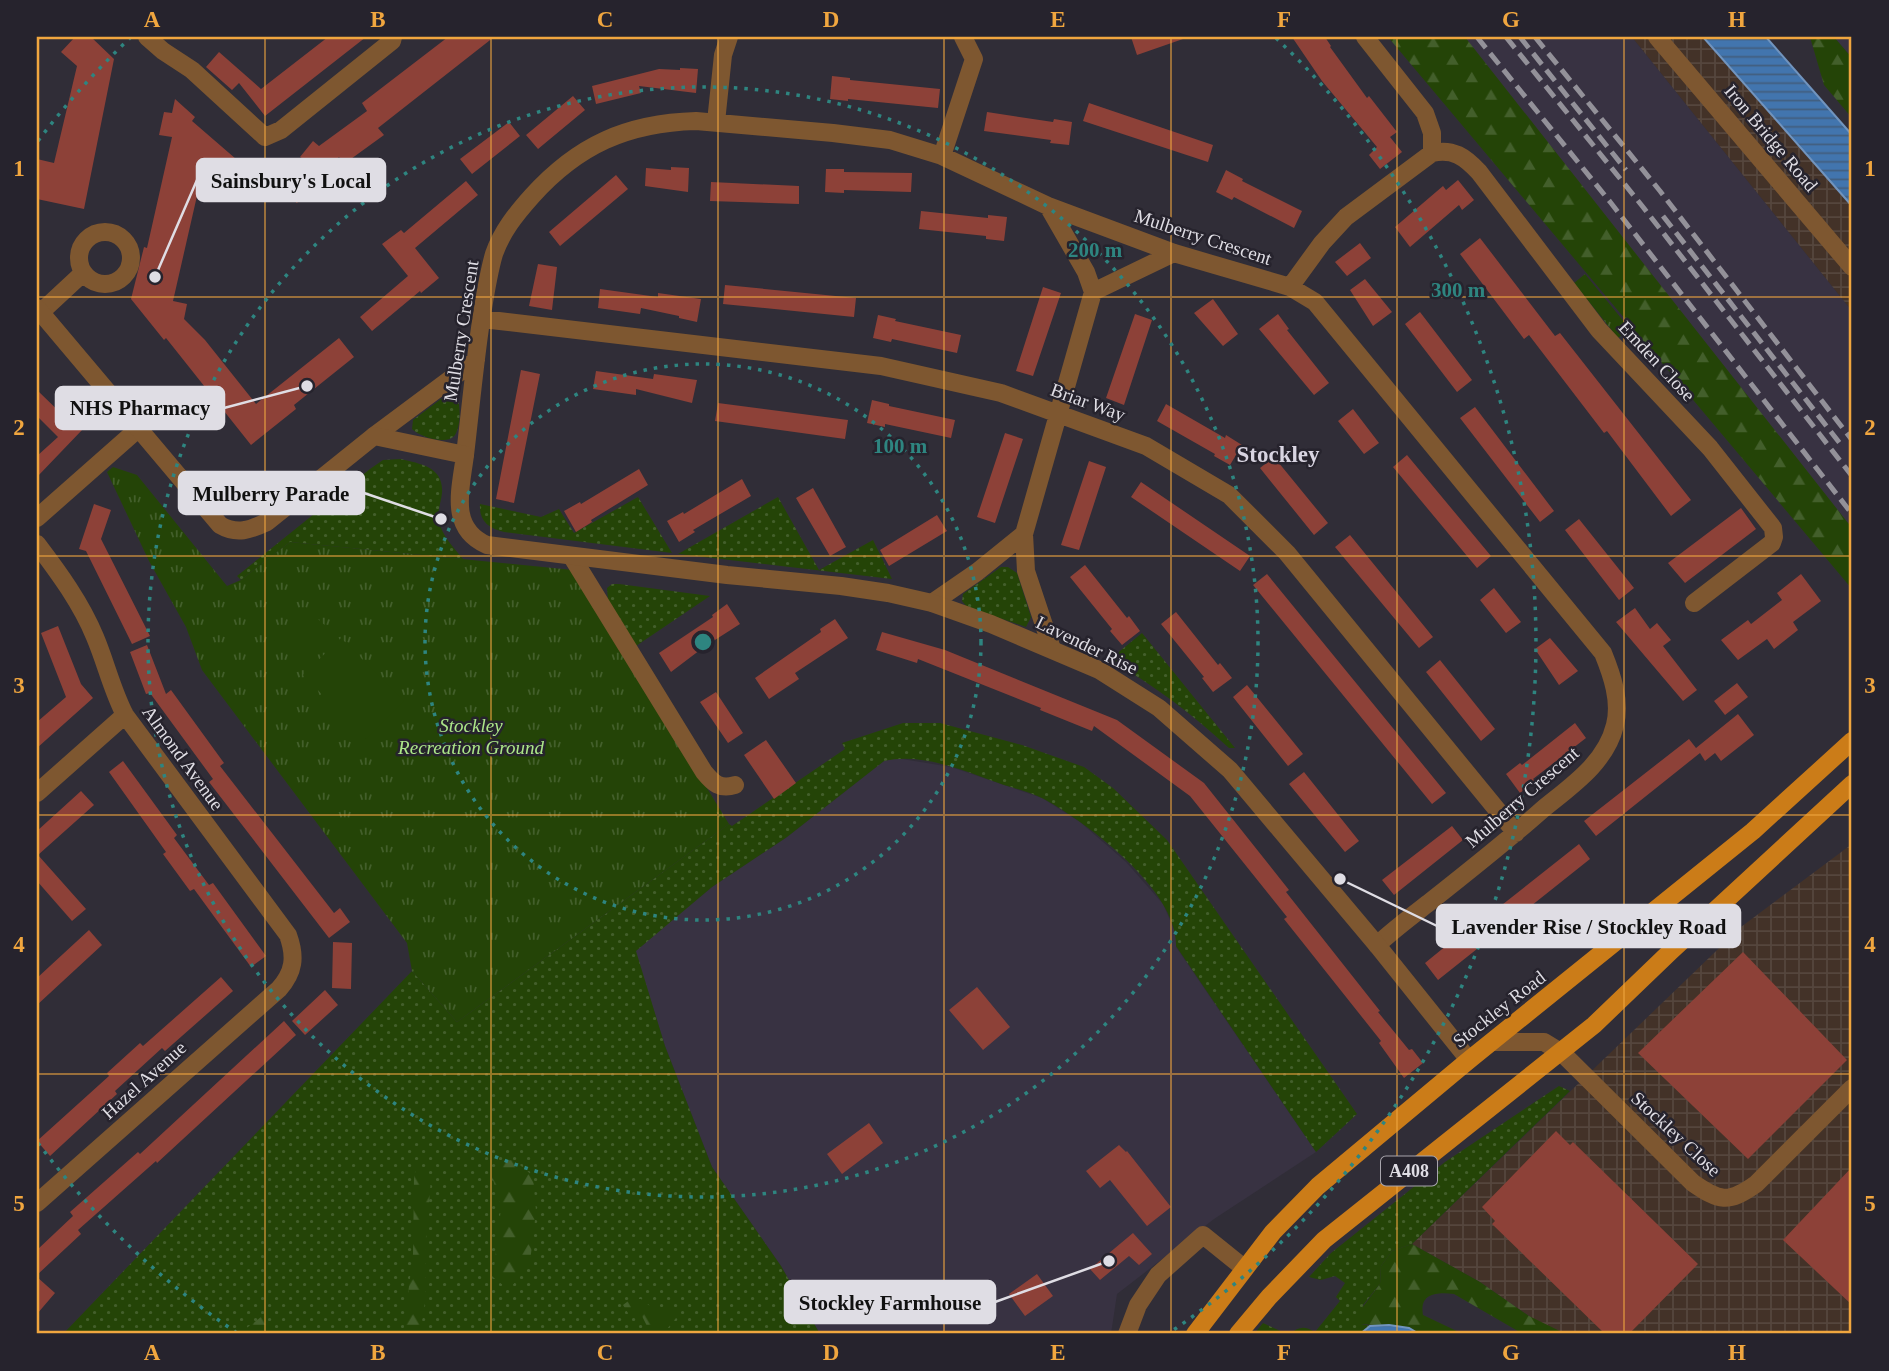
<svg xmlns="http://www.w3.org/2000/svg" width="1889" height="1371" font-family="Georgia,serif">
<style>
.built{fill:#383242}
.industrial{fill:url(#industrial-grid)}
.grass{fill:url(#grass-dots)}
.forest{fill:url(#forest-firs)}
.park{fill:url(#park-tufts)}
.pitch{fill:#244407}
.water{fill:url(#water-rules);stroke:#7194be;stroke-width:2}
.building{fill:#8d4138}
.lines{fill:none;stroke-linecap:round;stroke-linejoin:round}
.minor{stroke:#7e5730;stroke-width:18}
.tertiary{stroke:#7e5730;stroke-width:18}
.primary{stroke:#cb7c18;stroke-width:18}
.rail{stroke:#939199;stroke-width:5;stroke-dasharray:14 7;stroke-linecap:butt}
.grid{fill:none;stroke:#f0a63f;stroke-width:2;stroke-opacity:0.55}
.ring{fill:none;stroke:#2e8580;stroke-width:3.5;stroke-dasharray:3.5 7}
.labels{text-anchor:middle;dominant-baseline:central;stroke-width:5;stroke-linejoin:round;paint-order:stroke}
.shield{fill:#26232d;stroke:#a8a5ad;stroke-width:2}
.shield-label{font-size:18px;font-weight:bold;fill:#dfdde4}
.street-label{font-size:19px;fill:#dfdde4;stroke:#26232d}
.park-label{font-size:19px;font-style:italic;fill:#ace689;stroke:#26232d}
.quarter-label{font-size:23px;font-weight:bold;fill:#d8d4e1;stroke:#26232d}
.centre{fill:#2e8580;stroke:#26232d;stroke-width:3.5}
.ring-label{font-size:21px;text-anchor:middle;font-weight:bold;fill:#2e8580;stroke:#26232d;stroke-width:5;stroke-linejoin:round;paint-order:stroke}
.leader{fill:none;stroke:#dfdde4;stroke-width:2.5}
.callout-dot{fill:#dfdde4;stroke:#26232d;stroke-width:2.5}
.callout{fill:#dfdde4;stroke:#dfdde4;stroke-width:2.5}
.callout-label{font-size:21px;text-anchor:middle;font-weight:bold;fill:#111}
.neatline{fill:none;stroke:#f0a63f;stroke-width:2.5}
.grid-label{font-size:23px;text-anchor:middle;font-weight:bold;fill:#f0a63f}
</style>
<defs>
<pattern id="industrial-grid" width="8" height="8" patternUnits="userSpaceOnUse" patternTransform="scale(1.75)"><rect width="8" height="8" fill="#433228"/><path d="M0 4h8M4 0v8" fill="none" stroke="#55463d"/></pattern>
<pattern id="grass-dots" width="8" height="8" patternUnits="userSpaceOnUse" patternTransform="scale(1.75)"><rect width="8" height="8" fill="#244407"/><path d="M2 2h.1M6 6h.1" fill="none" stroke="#435f2b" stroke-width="1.8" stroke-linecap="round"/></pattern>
<pattern id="forest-firs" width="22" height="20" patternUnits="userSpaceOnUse" patternTransform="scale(1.75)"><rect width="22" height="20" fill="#244407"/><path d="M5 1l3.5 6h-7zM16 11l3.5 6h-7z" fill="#435f2b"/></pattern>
<pattern id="park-tufts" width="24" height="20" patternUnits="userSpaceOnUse" patternTransform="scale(1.75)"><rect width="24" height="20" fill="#244407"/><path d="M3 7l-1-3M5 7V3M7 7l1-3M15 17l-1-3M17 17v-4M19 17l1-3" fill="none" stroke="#435f2b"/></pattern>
<pattern id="water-rules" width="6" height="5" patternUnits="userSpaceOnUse" patternTransform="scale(1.75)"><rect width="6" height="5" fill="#4275ae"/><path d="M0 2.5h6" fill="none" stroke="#425e7e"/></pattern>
</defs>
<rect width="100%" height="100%" fill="#302d37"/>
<path class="built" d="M1421 37H1632L1852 311V559Z
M1834 37H1852V58Z
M896 758 951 767 1042 798 1080 822 1126 862 1163 904 1177 936 1176 947 1316 1152 1214 1219 1117 1294 1111 1334H820L781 1266 712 1167 665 1046 635 951 712 887 787 837 884 761Z"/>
<path class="industrial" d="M1632 37H1703L1852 206V311Z
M1852 844V1331L1846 1334H1555L1480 1282 1412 1244 1741 927Z"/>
<path class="grass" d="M449 393 456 395C461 403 461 426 455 435 447 446 420 437 412 429L413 420Z
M401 459C421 464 444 467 442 493 441 502 437 512 439 521 442 536 454 548 463 559L290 542 241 580 237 576 370 469 383 460Z
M638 497 672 553 504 532C488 528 479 521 480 504L541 517 559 509 574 533Z
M778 497 819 570 873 540 892 579 678 554Z
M1001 567H1008L1017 573 1031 617 1026 627 967 607 962 601 963 594Z
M612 584H619L710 596 636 646 608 600 607 588Z
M1142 633 1235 748H1229C1192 714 1153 684 1109 660Z
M903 723H940L1022 745 1084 767 1113 788 1167 840 1357 1114 1316 1152 1176 946C1178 891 1089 824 1044 799 1032 793 1017 789 1004 785 967 772 923 752 884 761L787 837 712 887 636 951 665 1046 712 1167 781 1266 820 1334H63L412 971 457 1022 729 824 732 826 845 749 842 743Z
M1559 1086 1570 1091 1412 1244 1392 1251 1381 1266 1380 1284 1363 1305 1361 1324 1370 1326 1360 1334H1290C1299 1326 1305 1326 1315 1332L1340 1301 1336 1297 1345 1283 1335 1276 1321 1280 1309 1277 1331 1253 1445 1162Z
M1263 1323 1287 1334H1254Z"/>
<path class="forest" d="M1388 37H1465L1852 528V589Z
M1810 37H1834L1852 58V118L1824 85Z
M514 1160 533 1176 536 1211 530 1262 509 1290 493 1277 501 1208 492 1176 502 1161Z
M416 1168 431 1177 425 1261V1302L420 1334H403L413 1254 414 1178Z
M1412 1244 1480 1282 1529 1316 1566 1334H1523L1454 1294C1437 1292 1419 1293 1423 1315L1463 1334H1419L1409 1328 1361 1324 1355 1317 1380 1284 1381 1266 1392 1251Z
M631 1299H641L655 1310H669L676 1318 663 1334H634L647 1326 642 1316 628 1313 623 1305Z
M261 1317 274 1328 277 1334H239Z"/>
<path class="park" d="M1585 274 1630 329 1618 338 1574 283Z
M113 467 137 475 227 586 241 580 290 542 573 570 729 824 457 1022 412 971 407 943 202 670 186 627 149 561 107 472Z"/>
<path class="pitch" d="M306 608 332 632 300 666 274 641Z
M341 638 404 701 366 739 303 675Z"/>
<path class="water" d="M1703 37H1766L1852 135V206Z
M1389 1325 1409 1328 1419 1334H1360L1370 1326Z"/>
<path class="building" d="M75 37H91L114 59 84 209 37 199V159L54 163 77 66 61 52Z
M328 37H366L265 116 239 83 232 90 206 67 219 52 261 89Z
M448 37H494L378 128 384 135 344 164 339 157 325 172 300 157 313 141 319 146 367 111 362 103Z
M1131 37H1182L1183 39 1137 55Z
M1292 37H1325L1331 46 1330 47 1367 98 1369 96 1397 132 1390 137 1402 152 1380 169 1369 155 1377 147 1322 81Z
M680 68 698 69 696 93 639 86 641 93 596 104 592 86 659 69 680 70Z
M832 76 850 78V80L940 89 938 108 848 99V101L830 99Z
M573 96 585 110 538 149 526 135Z
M175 99 195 117 192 121 236 159 213 186 202 174 173 301 187 304 184 319 205 340 256 404 339 338 354 357 294 405 296 409 251 445 166 338 164 340 131 299 144 247 147 248 172 137 159 135 164 112 172 113Z
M1089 103 1213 145 1208 162 1083 121Z
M987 112 1053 122 1054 119 1072 122 1069 145 1050 143 1051 140 984 131Z
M509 122 520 136 472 174 460 159Z
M671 167 689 168 688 192 645 186 646 168 671 170Z
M826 169H844V172L912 173 911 192 844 190V193L825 192Z
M1226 170 1243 179 1242 181 1302 211 1294 228 1234 197 1232 200 1216 192Z
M286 171 307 191 297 203 275 184Z
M616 175 628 189 560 246 549 232Z
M1458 180 1474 200 1462 210 1459 205 1410 247 1395 227 1443 186 1446 190Z
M466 181 478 195 415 248 439 278 421 293 420 291 372 331 360 317 408 276 382 244 401 230 404 233Z
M711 182 799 186V204L710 201Z
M921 211 988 218V215L1007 217 1004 241 986 239V236L919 229Z
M1480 238 1555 336 1560 333 1691 500 1671 516 1607 431 1604 433 1529 335 1524 339 1460 254Z
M1360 243 1371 258 1347 276 1335 262Z
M538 264 557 267 552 310 529 306Z
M1365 279 1392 312 1373 326 1350 290Z
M725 285 856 298 854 317 723 304Z
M1043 287 1061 293 1033 376 1016 371Z
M600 289 658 297V293L701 299 697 322 679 318V316L641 308 640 314 598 308Z
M1213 299 1238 334 1223 346 1194 313Z
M1420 312 1472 380 1457 392 1405 324Z
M1135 314 1152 320 1124 405 1106 398Z
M1278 314 1289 329 1287 330 1329 383 1314 395 1259 329Z
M878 315 896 319 895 321 961 335 957 353 892 339 891 342 873 338Z
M521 370 540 374 514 503 496 499Z
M596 371 653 379 654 374 697 380 692 403 636 389V395L593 389Z
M37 390 72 424 75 421 83 429 37 477V456L58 437 37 416Z
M872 400 889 404V406L955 420 951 438 885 424V427L867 423Z
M718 403 848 420 845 439 715 421Z
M1166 404 1225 438 1226 435 1242 445 1230 465 1214 456 1215 454 1157 421Z
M1475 407 1554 511 1540 522 1460 418Z
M1353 409 1379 443 1364 454 1338 421Z
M1005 433 1023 439 995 523 977 517Z
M1407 455 1491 556 1477 568 1393 467Z
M1274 457 1328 523 1314 535 1260 468Z
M1089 461 1106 467 1079 550 1061 545Z
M639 469 648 485 591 520 592 522 576 532 564 511 580 502 581 504Z
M742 479 751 496 693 530 695 532 679 542 667 521 683 512 684 514Z
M1141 482 1250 556 1240 571 1131 497Z
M813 488 846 547 830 556 796 498Z
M94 504 111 510 101 539 150 636 132 644 86 551 79 549Z
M1741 508 1756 529 1685 583 1668 563Z
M937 515 947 531 889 566 880 550Z
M1579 519 1634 588 1619 600 1565 530Z
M1350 535 1433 637 1419 648 1335 547Z
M1085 565 1127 618 1129 616 1140 631 1122 645 1110 631 1112 629 1070 577Z
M1267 574 1446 793 1432 804 1253 585Z
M1801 574 1821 601 1793 622 1798 630 1774 649 1767 639 1738 660 1721 640 1748 620 1751 624 1782 600 1777 593Z
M1494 588 1521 622 1506 633 1480 600Z
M727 604 740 624 704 647 671 672 659 653 713 617 712 615Z
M1635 608 1650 629 1657 623 1671 640 1663 646 1697 690 1683 701 1616 622Z
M1176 612 1218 665 1220 663 1232 678 1213 692 1202 678 1204 677 1161 624Z
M835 619 848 638 795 673 799 679 769 699 755 678 821 632 820 629Z
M58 626 81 684 93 698 37 748V722L66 697 41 633Z
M882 632 945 650 1117 720 1204 783 1289 890 1286 892 1380 1011 1378 1012 1409 1050 1412 1049 1423 1063 1404 1078 1379 1043 1381 1041 1284 919 1287 917 1190 796 1094 726 1092 731 1040 710 1041 708 918 659 917 663 876 650Z
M1550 638 1578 671 1559 685 1535 649Z
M147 645 166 694 171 690 224 763 220 766 334 913 340 908 350 922 329 938 209 782 213 779 150 693 146 694 130 652Z
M1440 660 1495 729 1481 741 1426 672Z
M1737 683 1748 697 1725 715 1714 701Z
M1247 685 1303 754 1288 766 1233 697Z
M716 692 743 733 728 743 700 702Z
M1738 714 1754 735 1721 761 1715 753 1705 761 1700 753 1596 836 1584 821 1689 739 1696 748Z
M1575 723 1586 738 1533 779 1535 781 1520 793 1506 774 1520 763 1522 765Z
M766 740 796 783 774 799 744 755Z
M123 761 177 835 174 838 209 885 213 883 266 956 251 967 194 889 190 891 163 854 166 852 109 772Z
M1304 772 1359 841 1345 852 1289 784Z
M81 791 94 805 38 855 86 909 72 921 37 881V831Z
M1452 826 1463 840 1394 895 1382 880Z
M1579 844 1590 859 1438 980 1425 963 1491 909 1493 912Z
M89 930 102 945 37 1005V978Z
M333 942 352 943 351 989 332 988Z
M1743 952 1847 1060 1748 1159 1638 1053Z
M221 977 233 991 165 1051 162 1048 115 1091 117 1094 50 1156 37 1141 109 1076 107 1073 140 1043 143 1046Z
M977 987 1010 1027 983 1050 949 1010Z
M325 990 338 1005 305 1035 292 1021Z
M284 1021 296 1035 157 1163 156 1161 78 1230 81 1234 37 1275V1250L73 1216 70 1212 138 1152 140 1154Z
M869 1123 883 1143 842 1174 827 1154Z
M1556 1131 1570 1145 1573 1142 1698 1264 1629 1334H1605L1492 1224 1495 1221 1482 1207Z
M1119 1145 1126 1152 1127 1151 1171 1207 1147 1226 1110 1180 1100 1188 1086 1171Z
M1852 1167V1305L1783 1240Z
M1133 1233 1152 1254 1139 1265 1129 1256 1100 1280 1090 1269Z
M1037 1274 1053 1296 1025 1316 1009 1294Z
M37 1277 55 1293 37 1314Z"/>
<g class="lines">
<path class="minor" d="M147 37 163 51 192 70 265 137 281 130 392 41 393 37
M1365 37 1425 113 1432 133V153
M1657 37 1852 267
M716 122 723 55 729 37
M942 156 974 59 963 37
M1048 206 1086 272 1093 292 1024 534 1026 571 1052 649
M79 258a26 26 0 1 1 52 0a26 26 0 1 1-52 0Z
M1290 287 1322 243 1346 217 1432 153C1453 148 1465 157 1479 172L1599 330 1710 448 1773 528 1774 537 1772 543 1694 603
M1093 292 1174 253
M41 312 83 273
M482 319 881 366 1001 393 1146 446 1229 495 1287 553 1516 833
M374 436 476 360
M465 455C470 413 474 370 480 328 484 303 487 278 494 254 502 231 516 214 532 196 578 145 627 123 696 121L833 133 890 140 942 156 1048 206 1174 253 1290 287 1315 302 1603 653C1612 675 1621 701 1615 725 1606 763 1571 786 1543 809 1507 841 1469 871 1431 901 1413 915 1394 929 1377 945
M37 518 139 428
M37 544C59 573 81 603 95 637 106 663 112 690 125 715L288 935C296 957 294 972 279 989L37 1203
M572 557 704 772C713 783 720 790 735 785
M932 603 977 572 1024 534
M37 793 125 715
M1492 1042H1544L1562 1053 1693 1183C1719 1201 1728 1204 1756 1184L1852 1088
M1127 1334 1138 1305 1158 1275 1203 1235 1244 1268"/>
<path class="tertiary" d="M37 308 220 525C237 535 250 530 267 522L374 436 465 455C461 488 448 528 487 545L727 575 841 586 888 593 932 603 991 624 1099 670 1159 708 1230 770 1377 945 1469 1060"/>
<path class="primary" d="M1195 1334 1273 1232 1318 1186 1469 1060 1753 831 1852 741
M1238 1334 1269 1297 1324 1240 1594 1025 1671 951 1852 784"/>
<path class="rail" d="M1477 37 1611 203 1852 514
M1506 37 1643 207 1852 476
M1520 37 1626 170
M1535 37 1660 191 1852 440
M1663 216 1842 446"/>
</g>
<path class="grid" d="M265 37V1334M491 37V1334M718 37V1334M944 37V1334M1171 37V1334M1397 37V1334M1624 37V1334M37 297H1852M37 556H1852M37 815H1852M37 1074H1852"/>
<g class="ring">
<circle cx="703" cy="642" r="278"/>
<circle cx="703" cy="642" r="555"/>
<path d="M237 1333A833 833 0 0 1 38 1143M38 141A833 833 0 0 1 130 38M1276 38A833 833 0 0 1 1169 1333"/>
</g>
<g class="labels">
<rect class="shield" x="1381" y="1156.5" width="56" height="29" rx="5"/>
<g class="shield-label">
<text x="1409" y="1171">A408</text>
</g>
<g class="street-label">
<text transform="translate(1771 138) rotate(50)">Iron Bridge Road</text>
<text transform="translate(1203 237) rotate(18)">Mulberry Crescent</text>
<text transform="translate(461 331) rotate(-81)">Mulberry Crescent</text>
<text transform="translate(1657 361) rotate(47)">Emden Close</text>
<text transform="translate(1088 402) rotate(20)">Briar Way</text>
<text transform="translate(1087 645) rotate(26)">Lavender Rise</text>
<text transform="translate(183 758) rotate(54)">Almond Avenue</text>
<text transform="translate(1522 797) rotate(-41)">Mulberry Crescent</text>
<text transform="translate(1499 1009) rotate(-38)">Stockley Road</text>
<text transform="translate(144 1080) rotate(-42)">Hazel Avenue</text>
<text transform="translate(1676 1134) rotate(43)">Stockley Close</text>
</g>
<g class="park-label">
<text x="471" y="725">Stockley<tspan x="471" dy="22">Recreation Ground</tspan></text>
</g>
<g class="quarter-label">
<text x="1278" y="454">Stockley</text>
</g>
</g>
<circle cx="703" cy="642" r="10" class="centre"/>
<g class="ring-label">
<text x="1095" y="257">200 m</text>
<text x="1458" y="297">300 m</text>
<text x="900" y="453">100 m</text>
</g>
<path class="leader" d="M155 277L197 180M307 386L224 408M441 519L364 493M1340 879L1437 926M1109 1261L995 1302"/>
<g class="callout-dot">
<circle cx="155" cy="277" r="7"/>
<circle cx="307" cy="386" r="7"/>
<circle cx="441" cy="519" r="7"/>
<circle cx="1340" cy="879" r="7"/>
<circle cx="1109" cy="1261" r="7"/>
</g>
<g class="callout">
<rect x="197" y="159" width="188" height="42" rx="7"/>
<rect x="56" y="387" width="168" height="42" rx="7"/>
<rect x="179" y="472" width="185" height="42" rx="7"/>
<rect x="1437" y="905" width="303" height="42" rx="7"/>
<rect x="785" y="1281" width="210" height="42" rx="7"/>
</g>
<g class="callout-label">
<text x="291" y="188">Sainsbury's Local</text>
<text x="140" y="415">NHS Pharmacy</text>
<text x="271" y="501">Mulberry Parade</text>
<text x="1589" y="934">Lavender Rise / Stockley Road</text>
<text x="890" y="1310">Stockley Farmhouse</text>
</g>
<rect width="1889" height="1371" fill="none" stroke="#26232d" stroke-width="77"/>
<rect x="38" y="38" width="1812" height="1294" class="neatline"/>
<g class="grid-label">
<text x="152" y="27">A</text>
<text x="378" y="27">B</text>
<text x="605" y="27">C</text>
<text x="831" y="27">D</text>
<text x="1058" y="27">E</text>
<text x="1284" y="27">F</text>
<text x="1511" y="27">G</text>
<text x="1737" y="27">H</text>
<text x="19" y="176">1</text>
<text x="1870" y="176">1</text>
<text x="19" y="435">2</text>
<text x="1870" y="435">2</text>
<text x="19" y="693">3</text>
<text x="1870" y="693">3</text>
<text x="19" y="952">4</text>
<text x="1870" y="952">4</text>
<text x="19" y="1211">5</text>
<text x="1870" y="1211">5</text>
<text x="152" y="1360">A</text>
<text x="378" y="1360">B</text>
<text x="605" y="1360">C</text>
<text x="831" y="1360">D</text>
<text x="1058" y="1360">E</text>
<text x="1284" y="1360">F</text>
<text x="1511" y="1360">G</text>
<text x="1737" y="1360">H</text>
</g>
</svg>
